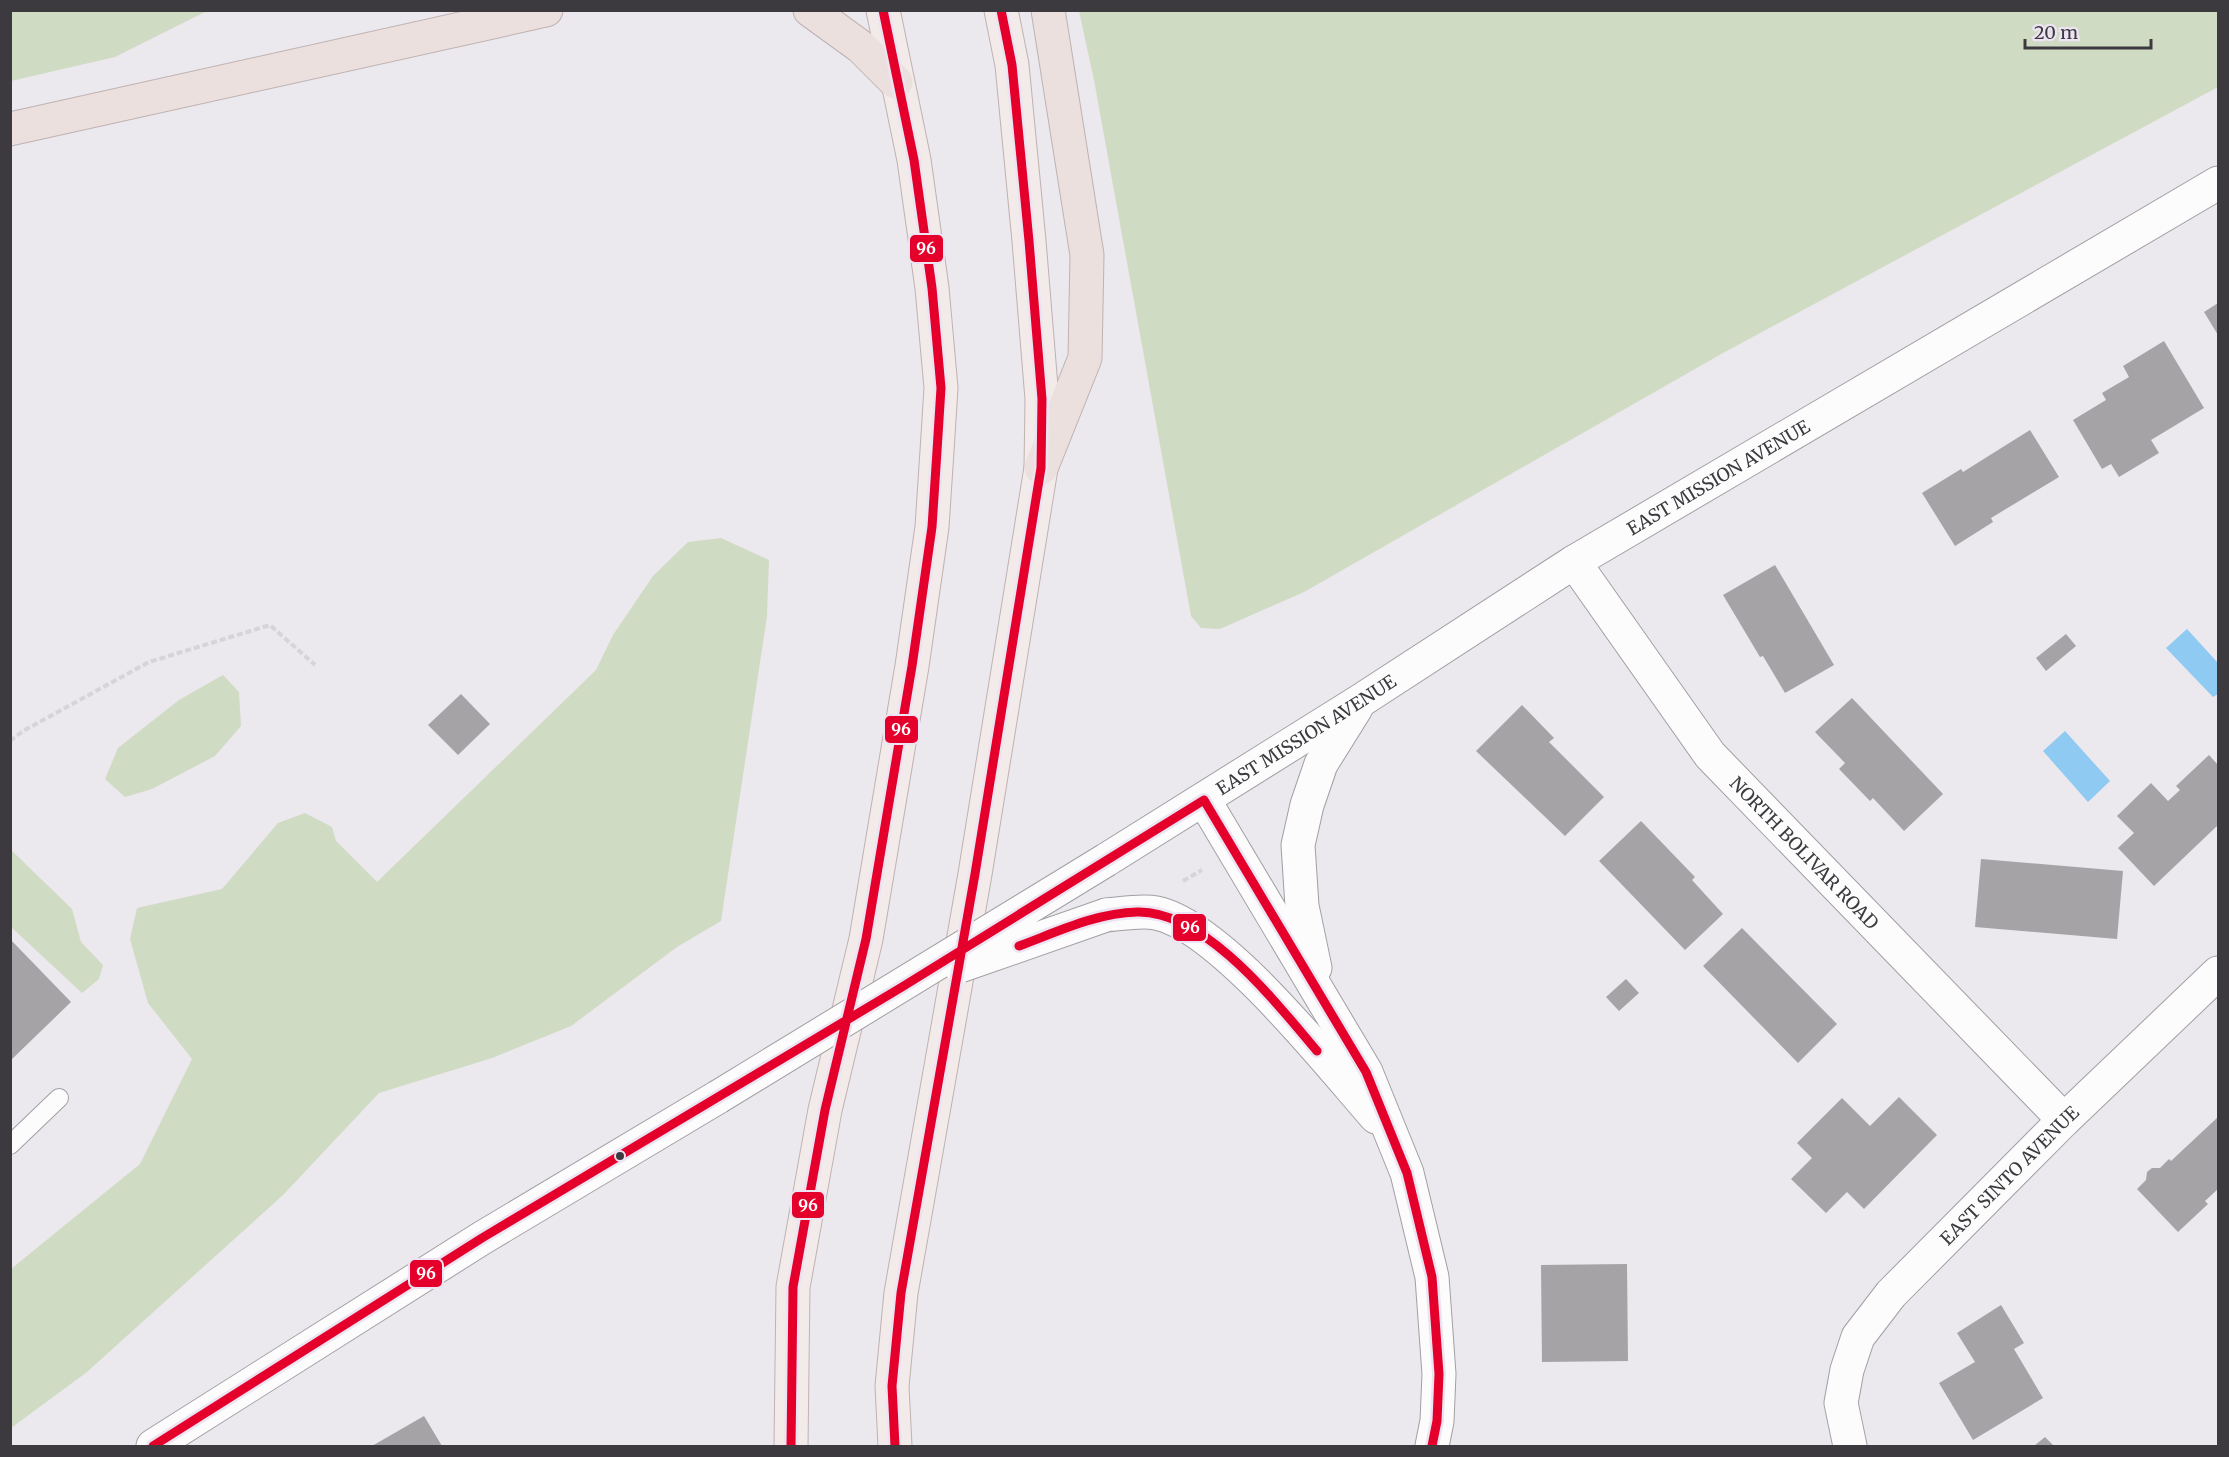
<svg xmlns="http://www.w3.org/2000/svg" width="2229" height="1457" font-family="Merriweather,serif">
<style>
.green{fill:#d0dbc3}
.water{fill:#8fcaf2}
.building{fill:#a6a3a6}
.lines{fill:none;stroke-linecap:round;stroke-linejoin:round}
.lane-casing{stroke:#a29fa4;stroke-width:20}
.street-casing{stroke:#a29fa4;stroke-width:35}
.secondary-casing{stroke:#a29fa4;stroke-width:35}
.primary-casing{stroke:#bfb2b2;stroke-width:35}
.highway-casing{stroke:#bfb2b2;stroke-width:35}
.path{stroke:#d5d4d6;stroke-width:4;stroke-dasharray:6 3;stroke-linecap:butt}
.lane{stroke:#fcfcfc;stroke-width:18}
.street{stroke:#fcfcfc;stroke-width:33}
.secondary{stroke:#fcfcfc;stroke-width:33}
.primary{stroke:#f2ebe9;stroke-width:33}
.highway{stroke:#ebe0de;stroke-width:33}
.secondary-bridge-casing{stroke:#a29fa4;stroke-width:35;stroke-linecap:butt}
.secondary-bridge{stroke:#fcfcfc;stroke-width:33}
.bus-1-casing{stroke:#ece4f2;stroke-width:14}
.bus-1{stroke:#e4002b;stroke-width:9}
.bus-dot{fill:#3d3a3f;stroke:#ece4f2;stroke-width:2}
.labels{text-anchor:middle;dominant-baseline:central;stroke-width:6;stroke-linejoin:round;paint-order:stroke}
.street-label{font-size:18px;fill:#3d3a3f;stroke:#ece4f2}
.line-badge{stroke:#ece4f2;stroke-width:2}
.badge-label{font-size:16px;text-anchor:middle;font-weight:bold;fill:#fff}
</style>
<rect width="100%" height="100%" fill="#ebe8ee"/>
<path class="green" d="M10 11 11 10 207 11 115 57 11 81Z
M1079 11H2218V87L1723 353 1304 592 1220 629 1201 628 1191 616 1094 80Z
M721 538 769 560 767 616 721 921 677 947 571 1026 492 1058 379 1093 283 1195 87 1372 11 1428V1269L140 1164 192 1059 148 1003 130 939 137 908 222 889 278 823 305 813 332 827 336 841 377 882 596 670 613 635 653 576 688 542Z
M223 675 239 692 241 726 215 756 152 789 125 797 105 779 118 748 179 700Z
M10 849 72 909 81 942 103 965 99 979 82 993 11 927Z"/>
<path class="water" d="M2187 629 2218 663V694L2213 697 2166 648Z
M2065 731 2110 781 2088 802 2043 751Z"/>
<path class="building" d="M2218 303V335L2204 312Z
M2164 341 2204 408 2151 440 2159 453 2119 477 2111 464 2102 469 2073 420 2106 400 2102 393 2129 377 2123 366Z
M2030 430 2059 477 1991 518 1993 522 1955 546 1922 493 1961 469 1963 472Z
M1775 565 1834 665 1785 693 1763 656 1760 657 1723 595Z
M2066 634 2076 646 2046 671 2036 658Z
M461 694 490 724 458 755 428 725Z
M1852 698 1943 794 1904 831 1873 798 1870 801 1839 769 1845 763 1815 732Z
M1522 705 1554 738 1549 742 1604 797 1565 836 1476 751Z
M2209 755 2218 765V828L2217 826 2154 886 2118 848 2134 833 2117 816 2151 783 2168 801 2180 790 2176 786Z
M1641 821 1695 877 1692 880 1723 914 1685 950 1599 861Z
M1981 859 2123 871 2117 939 1975 927Z
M1742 928 1837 1024 1798 1063 1703 966Z
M10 939 71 1002 10 1061Z
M1626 979 1639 993 1619 1011 1606 997Z
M1899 1097 1937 1135 1864 1209 1847 1192 1826 1213 1791 1179 1812 1158 1797 1143 1842 1098 1870 1126Z
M2218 1117V1189L2205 1201 2208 1204 2178 1232 2137 1189 2146 1180 2147 1172 2152 1168H2160L2169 1159 2171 1161Z
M1627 1264 1628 1361 1542 1362 1541 1265Z
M2001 1305 2024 1343 2014 1349 2043 1398 1973 1440 1939 1383 1975 1362 1957 1333Z
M424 1416 442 1446H372Z
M2045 1437 2054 1446H2034Z"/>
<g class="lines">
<g class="lane-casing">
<path id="lane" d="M10 1145 59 1098"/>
</g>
<g class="street-casing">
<g id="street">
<path id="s1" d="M1574 562 1710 755 2064 1120"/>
<path id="s2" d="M1850 1446 1841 1403 1847 1370 1858 1337 1891 1294 2064 1120 2218 973"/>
</g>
</g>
<g class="secondary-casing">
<g id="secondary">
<path d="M1204 800 1366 1072 1407 1173 1432 1277 1439 1374 1437 1421 1432 1446"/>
<path id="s3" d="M1106 860 1360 701 1574 562 2218 183"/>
<path d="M1106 915C1121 914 1141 910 1156 913 1221 926 1330 1065 1376 1117"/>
<path d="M1315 968 1302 906 1298 845 1307 805 1321 764 1356 708"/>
<path d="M153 1446 482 1238 718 1097"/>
</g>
</g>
<g class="primary-casing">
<path id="primary" d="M791 1446 793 1287 825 1110 866 939 912 666 932 527 937 451 941 388 932 288 914 160 883 10
M895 1446 892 1386 901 1293 975 874 1041 468 1042 399 1029 241 1012 65 1001 10"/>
</g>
<g class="highway-casing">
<path id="highway" d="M810 10 861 47 896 82
M10 129 546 10
M1041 468 1085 358 1087 255 1048 10"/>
</g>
<path class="path" d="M10 741 23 731 149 662 270 625 315 665
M1183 881 1202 870"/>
<use href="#lane" class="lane"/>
<use href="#street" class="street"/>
<use href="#secondary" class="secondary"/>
<use href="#primary" class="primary"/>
<use href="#highway" class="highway"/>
<g class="secondary-bridge-casing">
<path id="secondary-bridge" d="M960 966 1106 915
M718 1097 1106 860"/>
</g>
<use href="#secondary-bridge" class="secondary-bridge"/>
<g class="bus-1-casing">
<path id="bus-1" d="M1019 946C1057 932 1096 913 1137 912 1205 910 1277 1004 1317 1051
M153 1446 482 1238 902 987 1204 800 1366 1072 1407 1173 1432 1277 1439 1374 1437 1421 1432 1446
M791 1446 793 1287 825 1110 866 939 912 666 932 527 937 451 941 388 932 288 914 160 883 10
M895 1446 892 1386 901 1293 975 874 1041 468 1042 399 1029 241 1012 65 1001 10"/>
</g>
<use href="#bus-1" class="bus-1"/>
</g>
<circle class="bus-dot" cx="620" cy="1156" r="5"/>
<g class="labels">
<g class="street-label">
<text stroke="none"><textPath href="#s3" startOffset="722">EAST MISSION AVENUE</textPath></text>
<text stroke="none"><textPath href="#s3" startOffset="236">EAST MISSION AVENUE</textPath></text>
<text stroke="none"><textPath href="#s1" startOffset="372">NORTH BOLIVAR ROAD</textPath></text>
<text stroke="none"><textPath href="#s2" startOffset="334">EAST SINTO AVENUE</textPath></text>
</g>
</g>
<g class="line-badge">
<rect x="909" y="234" width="35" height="29" rx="6" fill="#e4002b"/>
<rect x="884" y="715" width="35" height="29" rx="6" fill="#e4002b"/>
<rect x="1172" y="913" width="35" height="29" rx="6" fill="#e4002b"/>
<rect x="791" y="1191" width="34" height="28" rx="6" fill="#e4002b"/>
<rect x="409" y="1259" width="34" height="29" rx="6" fill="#e4002b"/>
</g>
<g class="badge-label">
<text x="926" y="254">96</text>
<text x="901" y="735">96</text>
<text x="1190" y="933">96</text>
<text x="808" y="1211">96</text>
<text x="426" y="1279">96</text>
</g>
<rect width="2229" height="1457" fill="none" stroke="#3d3a3f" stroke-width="24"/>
<path d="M2025 39v9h126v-9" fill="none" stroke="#3d3a3f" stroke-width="3"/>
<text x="2034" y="39" font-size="18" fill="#3d3a3f" stroke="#ece4f2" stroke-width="4.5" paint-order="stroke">20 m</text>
</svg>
